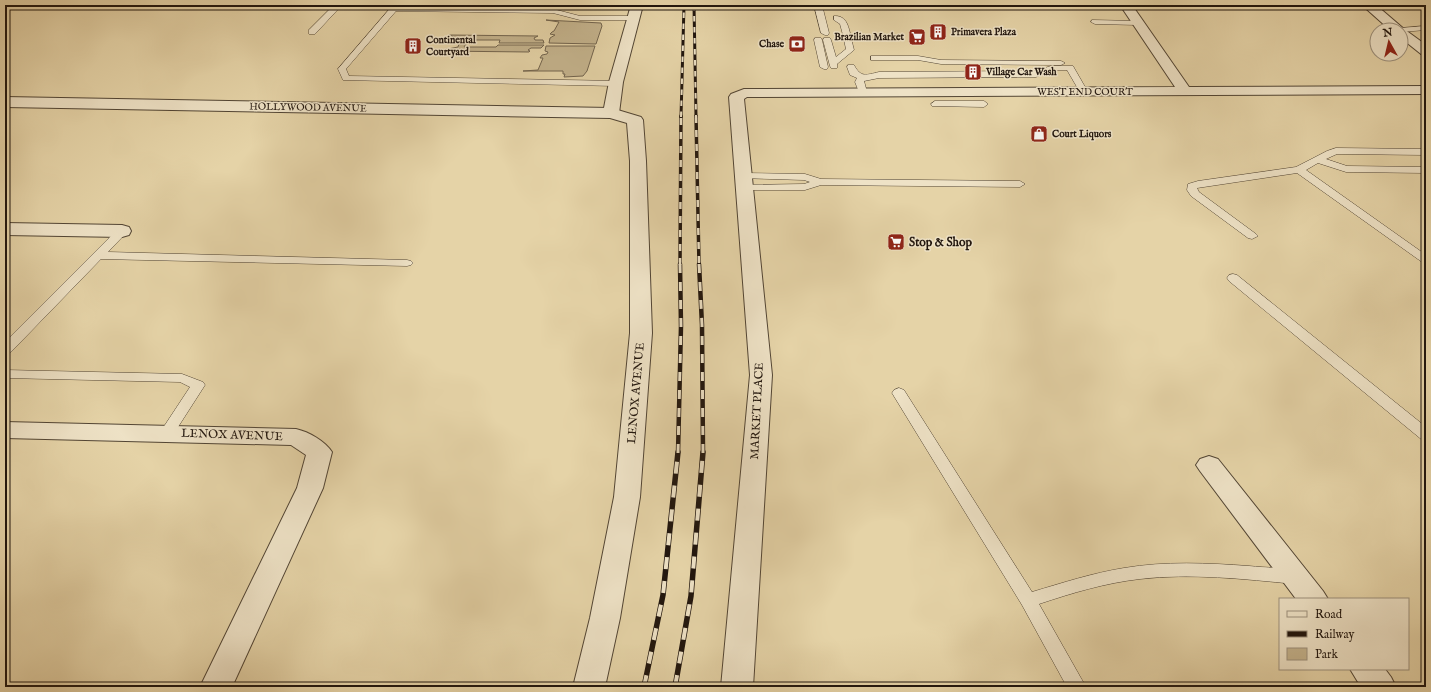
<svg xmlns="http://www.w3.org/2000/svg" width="1431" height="692" font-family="'IM FELL English',serif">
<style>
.green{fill:#c4b38d;stroke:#72644e}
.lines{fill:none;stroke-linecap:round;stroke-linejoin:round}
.service-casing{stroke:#524534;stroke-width:1}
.minor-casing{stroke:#524534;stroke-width:2}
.tertiary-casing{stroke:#524534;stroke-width:2}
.service{fill:#eee2c6;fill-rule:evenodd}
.minor{fill:#eee2c6;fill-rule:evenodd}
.tertiary{fill:#eee2c6;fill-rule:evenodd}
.rail-far3-casing{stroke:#21160e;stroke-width:3}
.rail-far2-casing{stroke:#21160e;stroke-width:3.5}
.rail-far1-casing{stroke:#21160e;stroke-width:4.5}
.rail-casing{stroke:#21160e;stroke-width:5.5}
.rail-far3{stroke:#eee2c6;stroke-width:2;stroke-dasharray:5.5;stroke-linecap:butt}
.rail-far2{stroke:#eee2c6;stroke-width:2.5;stroke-dasharray:7;stroke-linecap:butt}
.rail-far1{stroke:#eee2c6;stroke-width:3;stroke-dasharray:9;stroke-linecap:butt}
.rail{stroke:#eee2c6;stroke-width:4;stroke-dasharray:12;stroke-linecap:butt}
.labels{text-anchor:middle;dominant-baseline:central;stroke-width:3;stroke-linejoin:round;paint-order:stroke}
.far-poi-label{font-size:10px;font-weight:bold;fill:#21160e;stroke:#eee2c6;text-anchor:start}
.far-street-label{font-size:10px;fill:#21160e;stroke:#eee2c6}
.poi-label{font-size:12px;font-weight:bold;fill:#21160e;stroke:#eee2c6;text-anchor:start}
.street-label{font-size:12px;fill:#21160e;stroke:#eee2c6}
</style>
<rect width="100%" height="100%" fill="#e5d3a7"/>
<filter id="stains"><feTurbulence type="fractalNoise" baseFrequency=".005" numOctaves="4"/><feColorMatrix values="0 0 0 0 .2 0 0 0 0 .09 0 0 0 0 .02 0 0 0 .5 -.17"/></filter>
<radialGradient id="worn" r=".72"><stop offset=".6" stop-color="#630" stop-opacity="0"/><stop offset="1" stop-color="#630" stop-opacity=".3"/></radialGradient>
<path class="green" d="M546 20 601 23 602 26 596 44 549 43 550 38 555 35 550 34 552 32 554 31 559 22Z
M449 35 538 36 534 38 535 40H543L544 43H499L500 40H469L467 42H461L462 40Z
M459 44H466L464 47H496L498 45H544L541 48H531L528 50 530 51 529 52 438 51 458 47Z
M546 46H595L587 71 583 76 564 77 565 74H563V71H523L538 70 543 58H540L542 55 547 54 548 52 545 51Z"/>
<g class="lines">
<g class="service-casing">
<path id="service" d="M334 5H342L315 34H309V30Z
M393 5H401L399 7 553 9 580 16H632L636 18 632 20H580L553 13 396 11 346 69 349 76 619 81 620 83 619 85 616 86 343 80 338 69Z
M814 5H822L829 33 828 35H825L821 33Z
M834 16C845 15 848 24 850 33L849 35H843L840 24 834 20Z
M1092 20 1138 21 1142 23 1138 25 1095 24 1091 22Z
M1426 26V30L1401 32V30H1397L1401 28Z
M815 38H821L822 40 828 67 827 69H824L820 67 814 40Z
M824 38H830L831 40 836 57 846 49 844 40 845 38H851L854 50 837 64V68H831L830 66 823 40Z
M871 56H918L941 60 1061 61 1065 63 1061 65 941 64 918 60H871Z
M848 65H854C861 78 866 75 879 72L1035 71 1051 66H1073L1088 92 1084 95 1081 94 1067 70H1052L1036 77 879 78 864 81 867 92 863 95 859 92 855 82 857 78 850 75 847 67Z
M935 101H984L988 104 984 107 932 106 931 104Z
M1336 148 1426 149V155L1337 154 1326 159 1347 166 1426 167V173L1346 172 1318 163 1306 170 1426 255V263L1422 262 1297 173 1197 188 1199 192 1256 234 1258 236 1252 239 1248 238 1191 196 1187 190 1188 184 1198 181 1296 167 1327 151Z
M742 173 805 174 821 179 1020 181 1025 184 1020 187 821 185 805 190H743L739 189 738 187 739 185 804 184 810 182 804 180 738 178 737 176Z
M122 228 128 231 108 252 407 260 411 261 413 263 411 265 407 266 101 259 10 353 5 354V342L118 229Z
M1233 274 1237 275 1426 427V440L1421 439 1229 281 1227 278 1229 275Z
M5 370 182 374 203 382 205 385 171 438 166 439 161 438 159 434 190 387 180 382 5 378Z
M899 388 904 390 1032 592C1062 583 1093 573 1124 568 1165 561 1208 563 1249 566 1266 568 1285 567 1301 572L1303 577 1301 582 1295 584C1244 579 1191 573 1140 579 1105 583 1072 593 1039 604L1086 687H1067L1022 605 892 393 894 390Z"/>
</g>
<g class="minor-casing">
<path id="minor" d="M1120 5H1132L1189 87 1426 86V94L747 97 744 99 772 375 753 687H721L750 375 729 97 731 94 744 89 1175 87Z
M5 97 611 108 641 117 643 120 646 161 652 333 640 497 620 618 605 687H573L590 618 614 497 630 333V161L627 123 610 118 5 107Z
M5 223 122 225 129 227 131 231 129 235 122 237 5 235Z
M5 422 296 429C309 432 325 441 332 452L323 488 232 687H200L297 488 306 455 291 445 5 438Z
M1209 456 1218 459 1323 591 1328 599H1296L1200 471 1196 465 1200 459Z
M1350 669H1385L1391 677 1396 687H1361Z"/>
</g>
<g class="tertiary-casing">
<path id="tertiary" d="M631 5H643L623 82 619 113 616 116 611 118 606 116 603 113 609 82Z
M1362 5H1376L1404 29 1426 45V55L1421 54 1401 38V30H1390Z"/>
</g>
<use href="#service" class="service"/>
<use href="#minor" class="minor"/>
<use href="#tertiary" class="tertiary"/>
<g class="rail-far3-casing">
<path id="rail-far3" d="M694 5 696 117
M681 117 684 5"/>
</g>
<g class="rail-far2-casing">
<path id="rail-far2" d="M696 116 699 265
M680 265 681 116"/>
</g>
<g class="rail-far1-casing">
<path id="rail-far1" d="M699 264 702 325 703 453
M678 453 681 326 680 264"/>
</g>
<g class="rail-casing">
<path id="rail" d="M644 687 663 595 678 452
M675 687 691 596 703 452"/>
</g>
<use href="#rail-far3" class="rail-far3"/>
<use href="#rail-far2" class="rail-far2"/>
<use href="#rail-far1" class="rail-far1"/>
<use href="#rail" class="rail"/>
</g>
<defs>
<g id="building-square" transform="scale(0.9)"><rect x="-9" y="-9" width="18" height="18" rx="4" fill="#8f2418" stroke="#eee2c6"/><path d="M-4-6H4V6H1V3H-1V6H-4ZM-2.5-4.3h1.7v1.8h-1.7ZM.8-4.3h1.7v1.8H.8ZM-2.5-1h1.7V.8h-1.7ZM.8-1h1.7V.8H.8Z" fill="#fff"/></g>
<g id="supermarket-square" transform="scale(0.9)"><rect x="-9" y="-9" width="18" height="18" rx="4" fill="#8f2418" stroke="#eee2c6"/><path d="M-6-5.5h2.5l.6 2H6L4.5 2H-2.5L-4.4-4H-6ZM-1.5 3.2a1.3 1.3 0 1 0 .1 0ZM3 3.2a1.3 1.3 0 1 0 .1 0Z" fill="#fff"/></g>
<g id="bank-square" transform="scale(0.9)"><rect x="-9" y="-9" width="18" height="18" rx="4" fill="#8f2418" stroke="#eee2c6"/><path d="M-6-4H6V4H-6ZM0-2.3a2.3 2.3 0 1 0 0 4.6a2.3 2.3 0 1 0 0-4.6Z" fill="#fff"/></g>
<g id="shop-square" transform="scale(0.9)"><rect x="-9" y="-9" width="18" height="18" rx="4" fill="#8f2418" stroke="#eee2c6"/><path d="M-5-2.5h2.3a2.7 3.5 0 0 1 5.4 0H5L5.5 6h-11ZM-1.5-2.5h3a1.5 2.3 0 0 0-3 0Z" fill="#fff"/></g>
</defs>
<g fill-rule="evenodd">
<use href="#building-square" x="938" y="32"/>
<use href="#supermarket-square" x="917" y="37"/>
<use href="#bank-square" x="797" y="44"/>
<use href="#building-square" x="413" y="46"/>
<use href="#building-square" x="973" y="72"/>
<use href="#shop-square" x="1039" y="134"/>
<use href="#supermarket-square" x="896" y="242"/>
</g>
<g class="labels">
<g class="far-poi-label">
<text x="951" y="32">Primavera Plaza</text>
<text x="904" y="37" text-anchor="end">Brazilian Market</text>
<text x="426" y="40">Continental<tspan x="426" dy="12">Courtyard</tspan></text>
<text x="784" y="44" text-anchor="end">Chase</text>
<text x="986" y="72">Village Car Wash</text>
<text x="1052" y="134">Court Liquors</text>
</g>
<g class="far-street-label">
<text x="1085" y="92">WEST END COURT</text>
<text transform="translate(308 108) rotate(1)">HOLLYWOOD AVENUE</text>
</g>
<g class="poi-label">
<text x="909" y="242">Stop &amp; Shop</text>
</g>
<g class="street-label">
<text transform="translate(636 393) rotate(-85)">LENOX AVENUE</text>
<text transform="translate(757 411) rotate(-87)">MARKET PLACE</text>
<text transform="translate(232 435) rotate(2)">LENOX AVENUE</text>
</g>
</g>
<rect width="1431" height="692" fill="none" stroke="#e5d3a7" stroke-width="20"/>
<rect x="6" y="6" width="1419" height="680" fill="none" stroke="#21160e" stroke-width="2"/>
<rect x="10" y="10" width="1411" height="672" fill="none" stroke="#21160e"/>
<rect x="1279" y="598" width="130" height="72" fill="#eee2c6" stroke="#9c907c"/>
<rect x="1287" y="611" width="20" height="6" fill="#eee2c6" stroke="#9c907c"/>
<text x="1315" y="618" font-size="12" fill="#21160e">Road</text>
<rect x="1287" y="631" width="20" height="6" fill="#21160e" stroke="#9c907c"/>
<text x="1315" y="638" font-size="12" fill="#21160e">Railway</text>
<rect x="1287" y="648" width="20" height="12" fill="#c4b38d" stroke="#9c907c"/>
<text x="1315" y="658" font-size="12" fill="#21160e">Park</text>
<g transform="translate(1389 42) rotate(352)"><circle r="19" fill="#eee2c6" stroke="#9c907c"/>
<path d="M0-3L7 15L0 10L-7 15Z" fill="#8f2418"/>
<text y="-6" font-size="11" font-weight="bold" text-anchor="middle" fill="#21160e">N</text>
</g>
<rect width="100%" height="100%" filter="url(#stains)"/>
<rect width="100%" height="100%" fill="url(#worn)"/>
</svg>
